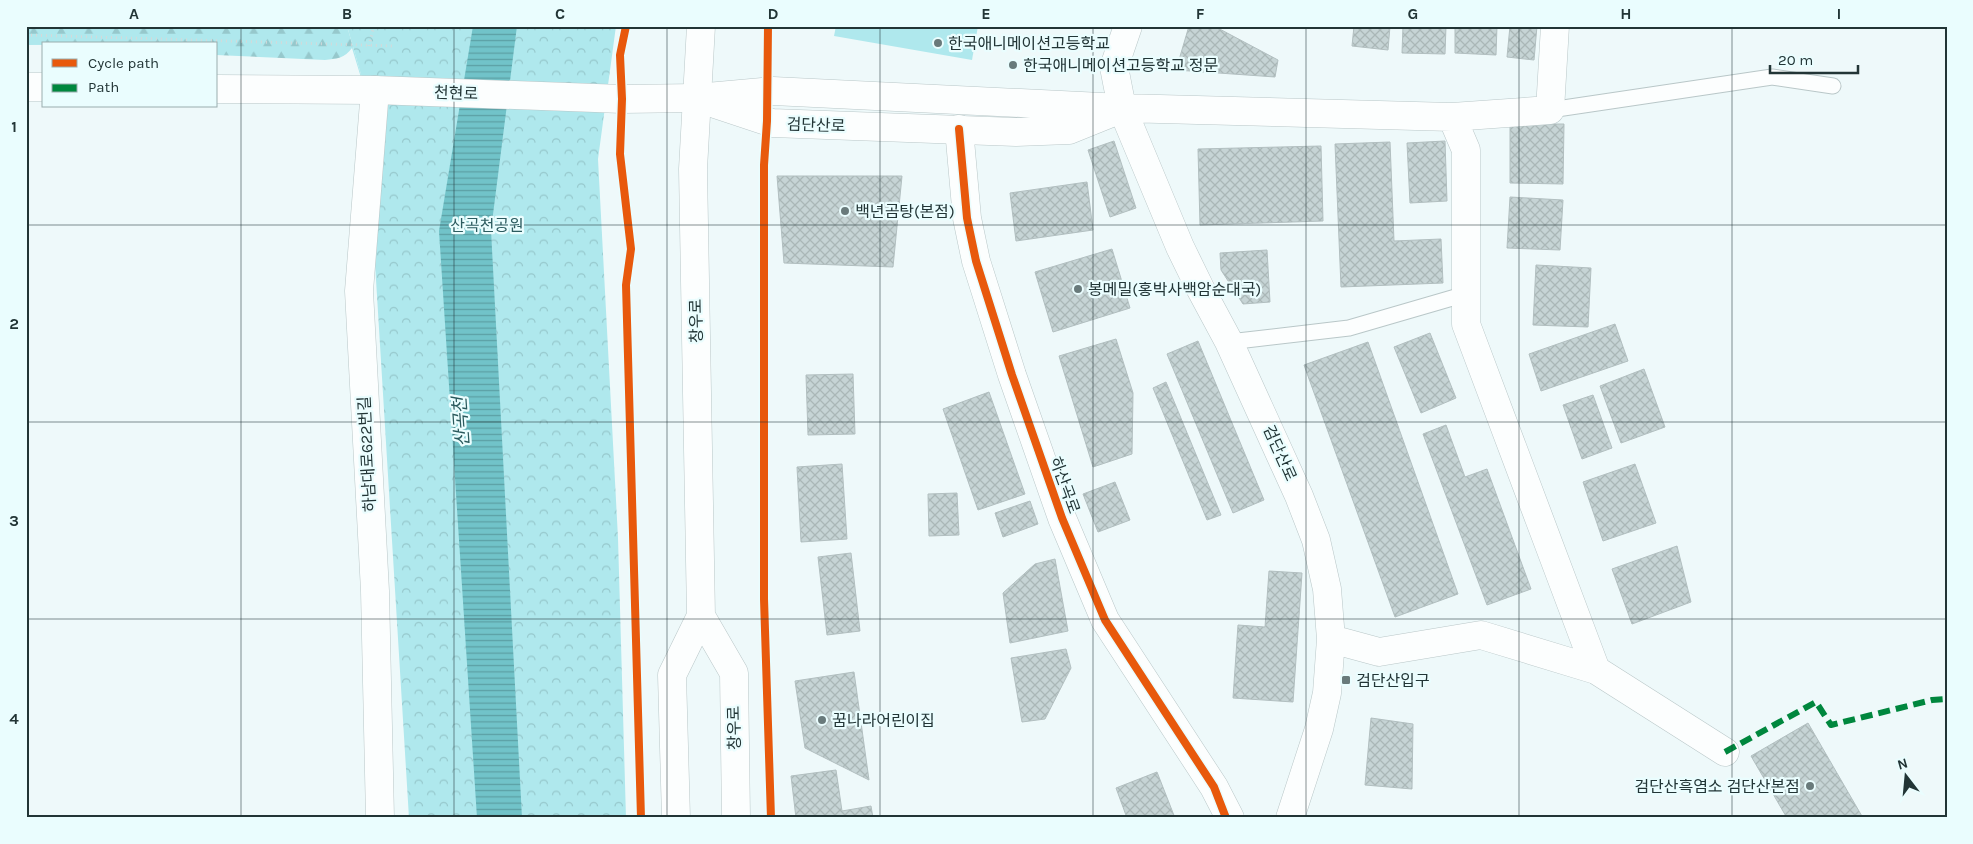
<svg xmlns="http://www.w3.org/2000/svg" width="1973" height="844" font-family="Karla,'Noto Sans KR',sans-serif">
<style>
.forest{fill:url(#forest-firs)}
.park{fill:url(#park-crowns)}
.garden{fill:#afe8ed}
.water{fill:url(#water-rules)}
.building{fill:url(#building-cross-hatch);stroke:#b2bfc0}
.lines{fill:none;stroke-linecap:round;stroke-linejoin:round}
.service-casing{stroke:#b9c7c8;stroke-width:17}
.minor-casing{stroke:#b9c7c8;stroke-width:29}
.tertiary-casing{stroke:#b9c7c8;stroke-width:29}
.secondary-casing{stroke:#b9c7c8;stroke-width:29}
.primary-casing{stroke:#b9c7c8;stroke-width:29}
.path{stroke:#d5d9d9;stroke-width:3;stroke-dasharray:1 4;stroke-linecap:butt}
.service{stroke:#fcfefe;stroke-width:15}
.minor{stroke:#fcfefe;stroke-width:28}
.tertiary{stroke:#fcfefe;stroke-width:28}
.secondary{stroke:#fcfefe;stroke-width:28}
.primary{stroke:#fcfefe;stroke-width:28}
.quiet{stroke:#00873e;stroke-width:6;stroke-dasharray:12 6;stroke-linecap:butt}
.cycleway-casing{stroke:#eafdfe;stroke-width:11}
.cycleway{stroke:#e8590c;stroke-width:8}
.grid{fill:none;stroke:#223536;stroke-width:1;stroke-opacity:0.55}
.poi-dot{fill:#697a7b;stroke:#eafdfe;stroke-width:2}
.labels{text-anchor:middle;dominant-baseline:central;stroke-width:4.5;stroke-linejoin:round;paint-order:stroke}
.poi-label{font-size:16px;fill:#223536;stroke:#eafdfe;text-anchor:start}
.street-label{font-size:16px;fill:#223536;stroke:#eafdfe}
.park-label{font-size:16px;fill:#2c5b5f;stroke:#eafdfe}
.water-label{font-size:18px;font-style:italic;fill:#2a595c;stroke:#eafdfe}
.neatline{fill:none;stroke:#223536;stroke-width:2}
.grid-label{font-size:16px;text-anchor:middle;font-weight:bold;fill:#223536}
</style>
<defs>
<pattern id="forest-firs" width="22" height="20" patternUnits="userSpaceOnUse" patternTransform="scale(1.25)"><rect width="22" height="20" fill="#afe8ed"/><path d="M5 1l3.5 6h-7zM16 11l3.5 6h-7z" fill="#96c8cc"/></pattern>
<pattern id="park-crowns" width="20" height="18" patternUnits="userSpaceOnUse" patternTransform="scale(1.25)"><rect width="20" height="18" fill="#afe8ed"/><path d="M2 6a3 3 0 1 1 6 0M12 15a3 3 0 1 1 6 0" fill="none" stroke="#96c8cc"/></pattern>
<pattern id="water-rules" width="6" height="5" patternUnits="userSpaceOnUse" patternTransform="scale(1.25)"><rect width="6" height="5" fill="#71c3c9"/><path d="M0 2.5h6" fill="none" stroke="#5c9fa4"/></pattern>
<pattern id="building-cross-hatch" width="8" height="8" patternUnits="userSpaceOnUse" patternTransform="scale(1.25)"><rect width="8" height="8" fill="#c6d4d5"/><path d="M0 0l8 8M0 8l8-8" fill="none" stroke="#aab7b7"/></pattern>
</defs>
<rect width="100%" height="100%" fill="#eef9fa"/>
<path class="forest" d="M26 26H292L346 29 347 26 379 137 352 48C345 58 336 59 325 60L216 55V44L26 45Z"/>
<path class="park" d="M347 26H616L598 159 618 538 626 818H409L371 198 379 137Z"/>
<path class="garden" d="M836 26H978L972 60 834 36Z"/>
<path class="water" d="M473 26H517L491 230 522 818H477L439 231Z"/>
<path class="building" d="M1189 26H1214L1278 60 1275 77 1176 70Z
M1354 26H1390L1388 50 1352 46Z
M1403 26H1446L1445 54 1402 53Z
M1455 26H1497L1496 55 1455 53Z
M1510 26H1537L1534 60 1507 57Z
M1510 124H1564L1563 184 1510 183Z
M1114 141 1136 208 1110 217 1088 150Z
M1445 141 1447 201 1410 203 1407 143Z
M1390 142 1394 241 1441 239 1443 283 1341 287 1335 144Z
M1321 146 1323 221 1200 225 1198 149Z
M777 176H902L893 267 784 263Z
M1087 182 1093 230 1016 241 1010 193Z
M1510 197 1563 200 1560 250 1507 248Z
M1112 249 1130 308 1053 332 1035 272Z
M1267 250 1270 302 1243 304 1221 270 1220 253Z
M1536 265 1591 268 1588 327 1533 325Z
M1615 324 1628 361 1541 391 1529 354Z
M1430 333 1456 398 1421 413 1394 347Z
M1116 339 1133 393 1132 454 1093 467 1059 356Z
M1198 341 1264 500 1233 513 1167 354Z
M1368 342 1458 594 1395 617 1304 365Z
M1644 369 1665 427 1621 443 1600 386Z
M853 374 855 434 808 435 806 375Z
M1166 382 1221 515 1207 520 1153 388Z
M989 392 1025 494 978 510 943 409Z
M1593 395 1612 448 1582 459 1563 405Z
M1446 425 1465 477 1487 469 1531 589 1487 605 1423 434Z
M842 464 847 539 801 542 797 467Z
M1635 464 1656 523 1603 541 1583 482Z
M1115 482 1130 520 1098 532 1083 494Z
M957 493 959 535 929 536 928 494Z
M1030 501 1038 524 1003 537 995 513Z
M1677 546 1691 602 1632 624 1612 569Z
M851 553 860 631 827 635 818 557Z
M1055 559 1068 631 1010 643 1003 593 1035 564Z
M1269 571 1302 573 1293 702 1233 698 1238 625 1265 627Z
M1066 649 1071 668 1045 719 1022 722 1011 658Z
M854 672 869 780 805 748 795 681Z
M1371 718 1413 724 1412 789 1365 785Z
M1808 723 1863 818H1787L1751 756Z
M836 770 842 811 871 806 873 818H796L791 776Z
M1157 772 1175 818H1127L1116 788Z"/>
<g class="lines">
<g class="service-casing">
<path id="service" d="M1550 110 1772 77 1833 86
M1229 342 1349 328 1466 294"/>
</g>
<g class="minor-casing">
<path id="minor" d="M1128 26 1114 67 1122 108 1180 247 1200 288 1229 342 1299 496 1316 540 1327 589 1331 639 1327 693 1319 729 1290 818
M375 90 359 291 375 591 380 818
M696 98 773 91 1122 108 1452 117 1550 110 1555 26
M706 101 772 123 1016 132 1069 130 1116 111
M1452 117 1466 150V324L1596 670
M1331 639 1379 652 1481 635 1596 670 1725 752"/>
</g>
<g class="tertiary-casing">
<path id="tertiary" d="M959 129 967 218 976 261 1012 375 1062 518 1105 620 1214 787 1230 818"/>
</g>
<g class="secondary-casing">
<path id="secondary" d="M26 87H44
M216 89 375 90 622 99 696 98"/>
</g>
<g class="primary-casing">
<path id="primary" d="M701 616 734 673 736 818
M676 818 672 675 701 616 693 169 701 26"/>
</g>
<path class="path" d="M26 35 395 46
M369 46 374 26"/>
<use href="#service" class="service"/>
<use href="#minor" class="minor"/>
<use href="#tertiary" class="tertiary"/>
<use href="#secondary" class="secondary"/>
<use href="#primary" class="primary"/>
<path class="quiet" d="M1725 752 1816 702 1831 725 1932 700 1947 699"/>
<g class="cycleway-casing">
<path id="cycleway" d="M626 26 620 55 622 99 620 154 631 249 626 285 641 818
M768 26 767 121 764 165V599L771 818
M959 129 967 218 976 261 1012 375 1062 518 1105 620 1214 787 1226 818"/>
</g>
<use href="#cycleway" class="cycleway"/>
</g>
<path class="grid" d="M241 26V818M454 26V818M667 26V818M880 26V818M1093 26V818M1306 26V818M1519 26V818M1732 26V818M26 225H1947M26 422H1947M26 619H1947"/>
<g class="poi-dot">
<circle cx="938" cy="43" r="5"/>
<circle cx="1013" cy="65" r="5"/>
<circle cx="845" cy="211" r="5"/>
<circle cx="1078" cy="289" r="5"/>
<rect x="1341" y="675" width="10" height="10" rx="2.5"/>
<circle cx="822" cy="720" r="5"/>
<circle cx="1810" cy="786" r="5"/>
</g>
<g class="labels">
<g class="poi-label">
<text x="948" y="43">한국애니메이션고등학교</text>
<text x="1023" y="65">한국애니메이션고등학교 정문</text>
<text x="855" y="211">백년곰탕(본점)</text>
<text x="1088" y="289">봉메밀(홍박사백암순대국)</text>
<text x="1356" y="680">검단산입구</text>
<text x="832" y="720">꿈나라어린이집</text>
<text x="1800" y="786" text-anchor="end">검단산흑염소 검단산본점</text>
</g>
<g class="street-label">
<text transform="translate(456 93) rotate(2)">천현로</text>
<text transform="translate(816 125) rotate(2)">검단산로</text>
<text transform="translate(696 321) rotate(-91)">창우로</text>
<text transform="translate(1280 453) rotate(66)">검단산로</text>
<text transform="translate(367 454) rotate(-93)">하남대로622번길</text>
<text transform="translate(1065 485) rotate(70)">하산곡로</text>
<text transform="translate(734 728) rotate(-91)">창우로</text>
</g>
<g class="park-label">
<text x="487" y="225">산곡천공원</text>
</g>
<g class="water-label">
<text transform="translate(461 422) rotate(-94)">산곡천</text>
</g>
</g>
<rect width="1973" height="844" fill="none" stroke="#eafdfe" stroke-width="55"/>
<rect x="42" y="42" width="175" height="65" fill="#eafdfe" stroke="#9aadae"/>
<rect x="52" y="59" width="25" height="8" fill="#e8590c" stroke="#9aadae"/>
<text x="88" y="68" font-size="15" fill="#223536">Cycle path</text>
<rect x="52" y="84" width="25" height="8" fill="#00873e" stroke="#9aadae"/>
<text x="88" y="92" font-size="15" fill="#223536">Path</text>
<g transform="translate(1906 776) rotate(344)" stroke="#eafdfe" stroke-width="4" paint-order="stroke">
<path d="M0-4L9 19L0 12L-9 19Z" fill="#223536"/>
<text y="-8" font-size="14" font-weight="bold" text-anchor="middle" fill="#223536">N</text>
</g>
<path d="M1770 65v8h88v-8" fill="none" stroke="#223536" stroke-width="2.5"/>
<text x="1778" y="65" font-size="15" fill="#223536" stroke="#eafdfe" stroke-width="4" paint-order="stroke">20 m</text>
<rect x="28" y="28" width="1918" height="788" class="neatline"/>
<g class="grid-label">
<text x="134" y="19">A</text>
<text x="347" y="19">B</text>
<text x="560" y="19">C</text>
<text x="773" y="19">D</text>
<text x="986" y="19">E</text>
<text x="1200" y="19">F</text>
<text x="1413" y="19">G</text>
<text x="1626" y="19">H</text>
<text x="1839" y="19">I</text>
<text x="14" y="132">1</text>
<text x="14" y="329">2</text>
<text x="14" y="526">3</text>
<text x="14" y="724">4</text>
</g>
</svg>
